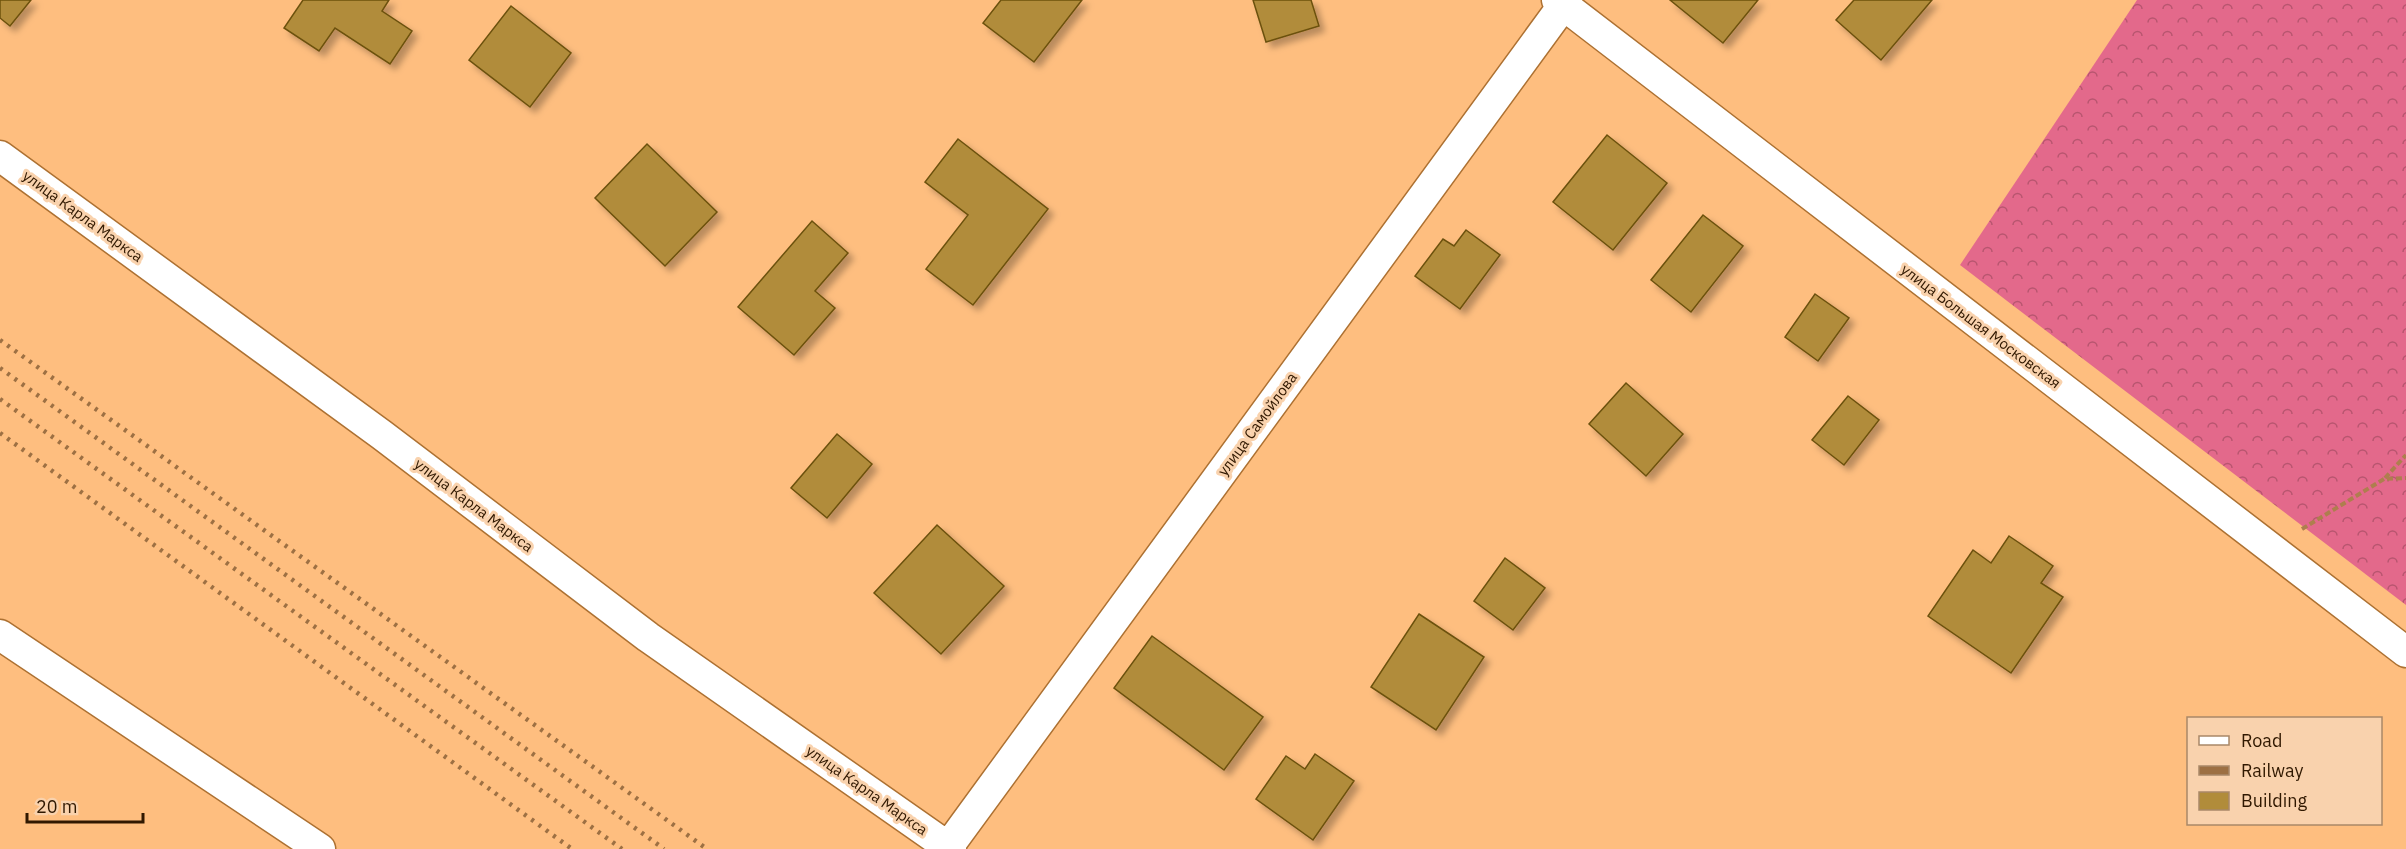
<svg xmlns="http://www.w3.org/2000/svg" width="2406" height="849" font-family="'IBM Plex Sans',sans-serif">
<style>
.forest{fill:url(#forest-crowns)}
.building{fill:#b18c3a;stroke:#6c510e;stroke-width:1.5;filter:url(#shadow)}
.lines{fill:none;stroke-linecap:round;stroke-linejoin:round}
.minor-casing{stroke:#ad7132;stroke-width:33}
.path{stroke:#ae7e4e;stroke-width:4;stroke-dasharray:6 3;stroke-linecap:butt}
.minor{stroke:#fff;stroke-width:30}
.rail{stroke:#9d7043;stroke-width:4.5;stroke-dasharray:3 6;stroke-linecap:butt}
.labels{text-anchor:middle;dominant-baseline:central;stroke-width:6;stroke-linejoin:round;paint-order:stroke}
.street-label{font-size:15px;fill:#301800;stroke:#f9d2ad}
</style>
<defs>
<pattern id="forest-crowns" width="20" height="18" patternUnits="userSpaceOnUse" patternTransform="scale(1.5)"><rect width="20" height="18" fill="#e3698b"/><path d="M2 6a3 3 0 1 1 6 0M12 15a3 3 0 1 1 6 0" fill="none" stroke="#b8556f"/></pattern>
<filter id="shadow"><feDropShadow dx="5.5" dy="5.5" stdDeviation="3" flood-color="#0004"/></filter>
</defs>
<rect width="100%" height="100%" fill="#febe7f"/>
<path class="forest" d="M2137 0H2406V605L1960 265Z"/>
<path class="building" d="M0 0H31L10 26 0 18Z
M303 0H389L382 11 412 31 390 64 335 28 319 51 284 28Z
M1001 0H1082L1034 62 983 23Z
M1253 0H1311L1319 26 1266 42Z
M1670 0H1758L1723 43Z
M1854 0H1932L1881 60 1836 20Z
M511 6 571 53 530 107 469 60Z
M1607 135 1667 183 1613 250 1553 202Z
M958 139 1048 209 973 305 926 269 968 215 925 182Z
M647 144 717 212 665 266 595 198Z
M1703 215 1743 246 1691 312 1651 280Z
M812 221 848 253 815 291 835 308 794 355 738 307Z
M1466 230 1500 255 1460 309 1415 276 1443 239 1454 246Z
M1815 294 1849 318 1818 361 1785 337Z
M1626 383 1683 434 1646 476 1589 424Z
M1848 396 1879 420 1844 465 1812 440Z
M837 434 872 464 827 518 791 488Z
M937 525 1004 586 941 654 874 593Z
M2009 536 2053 566 2041 583 2063 597 2011 673 1928 616 1973 550 1991 563Z
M1505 558 1545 588 1513 630 1474 601Z
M1419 614 1484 657 1436 730 1371 687Z
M1152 636 1263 717 1224 770 1114 688Z
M1315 754 1354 781 1313 840 1256 799 1286 756 1305 769Z"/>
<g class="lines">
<g class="minor-casing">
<path id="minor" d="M1557 0 2406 652
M0 156 382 435 648 637 951 849
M0 635 320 849
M948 847 1567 0"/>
</g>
<path class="path" d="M2385 478 2406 455
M2302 529 2384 479 2406 478"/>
<use href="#minor" class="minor"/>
<path class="rail" d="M0 340 707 849
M0 368 664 849
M0 399 622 849
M0 433 572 849"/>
</g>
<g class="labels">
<g class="street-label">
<text transform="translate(83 216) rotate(36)">улица Карла Маркса</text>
<text transform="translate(1981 326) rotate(37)">улица Большая Московская</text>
<text transform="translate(1257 424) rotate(-54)">улица Самойлова</text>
<text transform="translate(474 505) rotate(37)">улица Карла Маркса</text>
<text transform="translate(867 790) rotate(35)">улица Карла Маркса</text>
</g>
</g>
<rect x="2187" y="717" width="195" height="108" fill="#f9d2ad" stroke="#a98868" stroke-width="1.5"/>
<rect x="2199" y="736" width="30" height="9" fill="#ffffff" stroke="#a98868" stroke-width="1.5"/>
<text x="2241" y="747" font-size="18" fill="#301800">Road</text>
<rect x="2199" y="766" width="30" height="9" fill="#9d7043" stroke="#a98868" stroke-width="1.5"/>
<text x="2241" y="777" font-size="18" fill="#301800">Railway</text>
<rect x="2199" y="792" width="30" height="18" fill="#b18c3a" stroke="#a98868" stroke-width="1.5"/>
<text x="2241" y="807" font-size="18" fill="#301800">Building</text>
<path d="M27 813v9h116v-9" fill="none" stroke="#301800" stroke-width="3"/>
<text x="36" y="813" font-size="18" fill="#301800" stroke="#f9d2ad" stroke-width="4.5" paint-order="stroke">20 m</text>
</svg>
